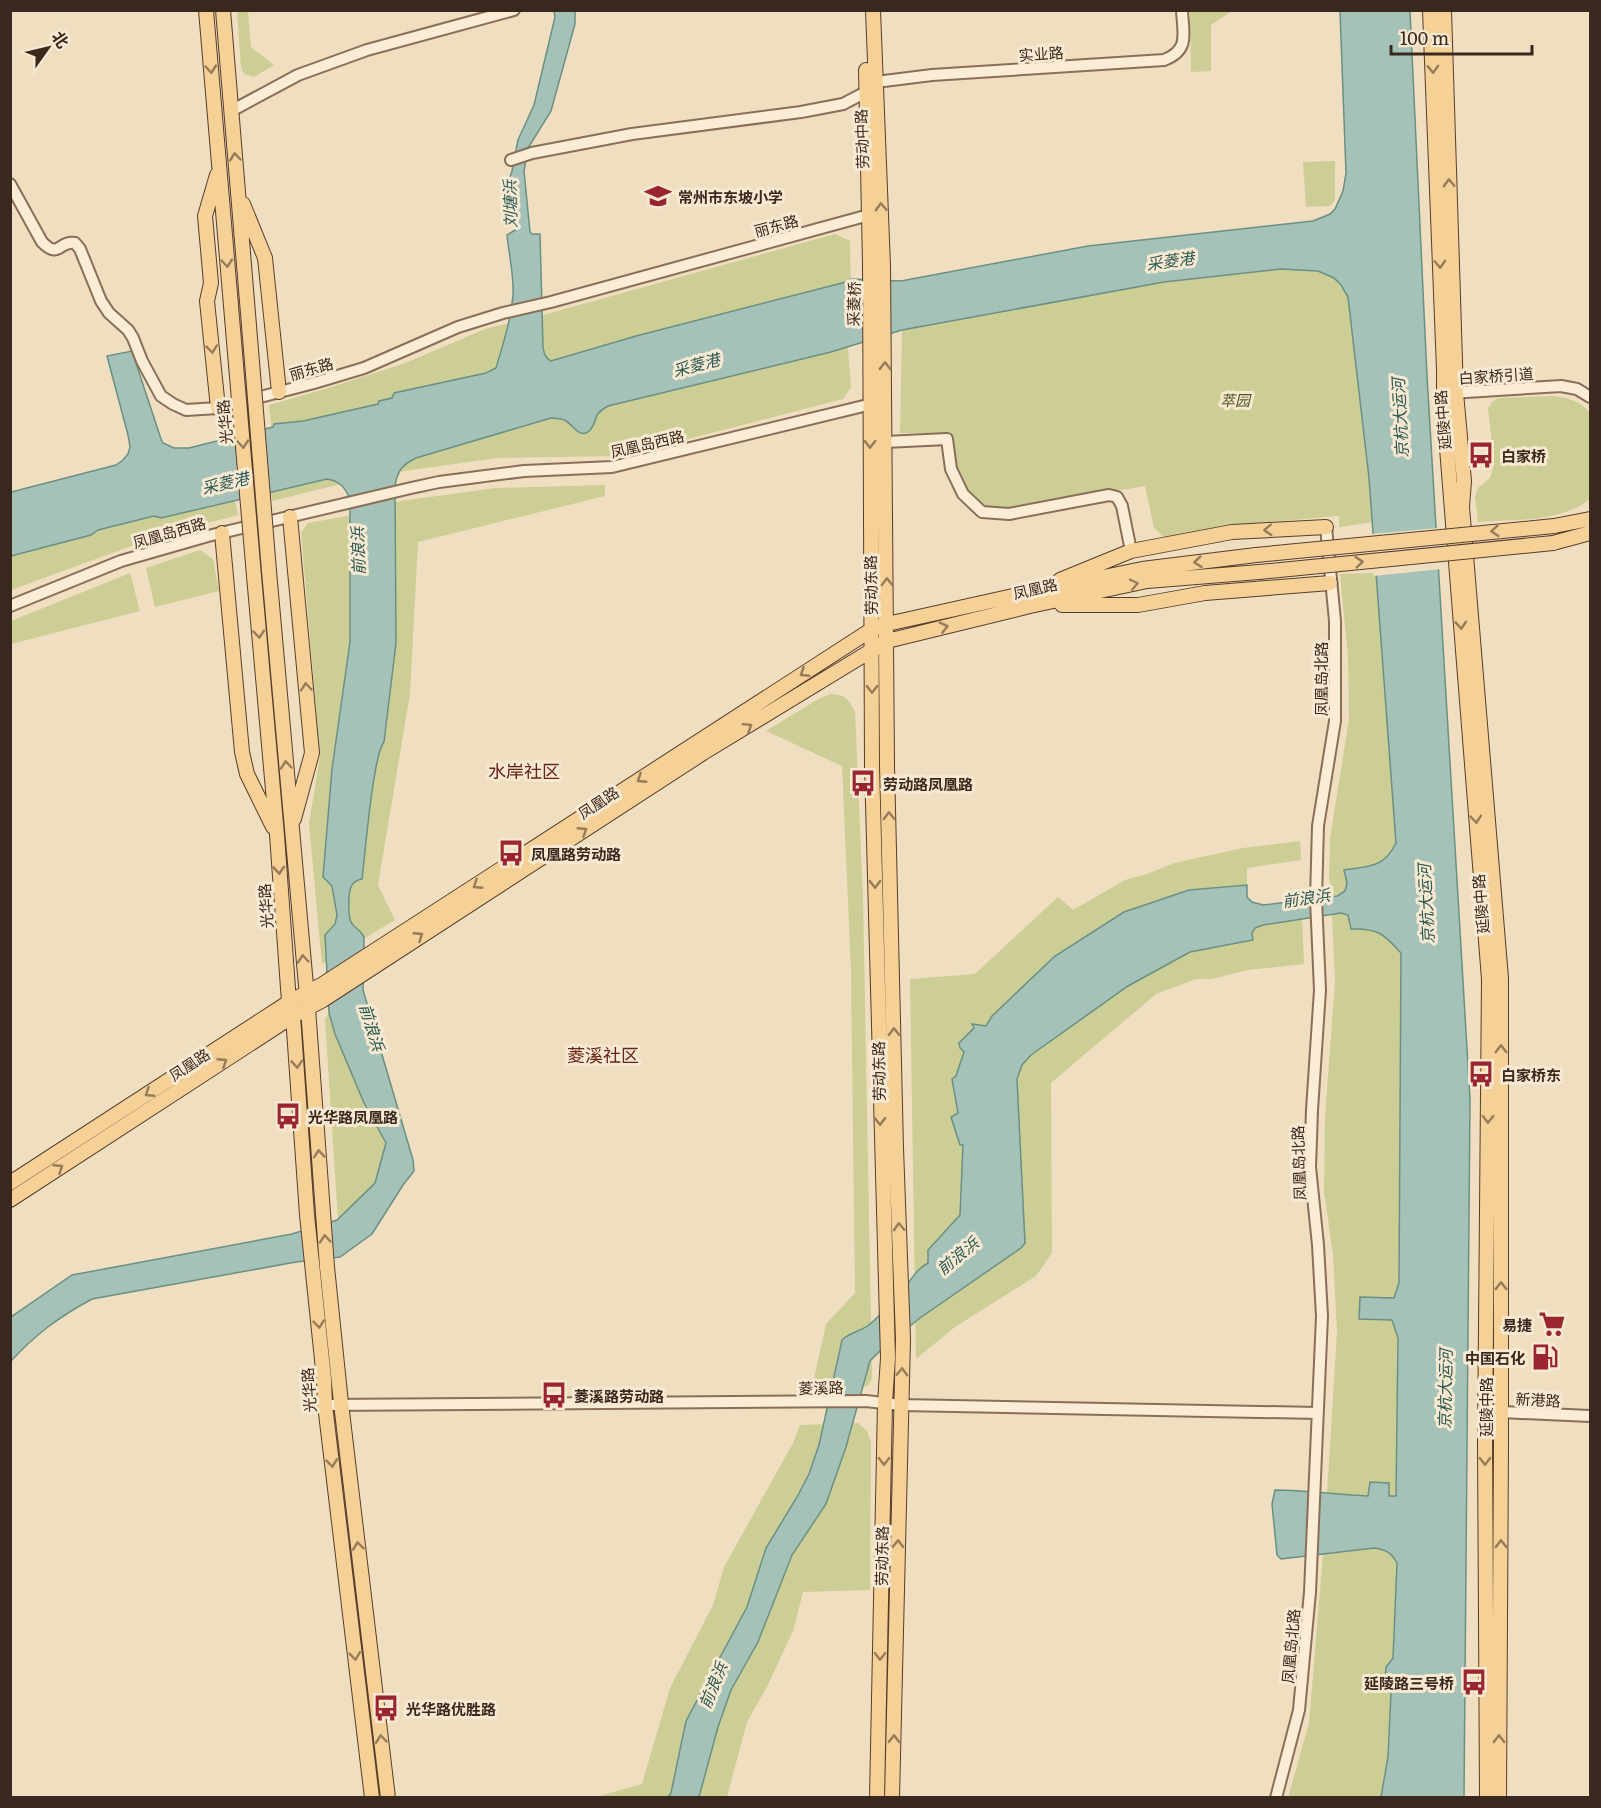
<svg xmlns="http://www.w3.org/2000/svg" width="1601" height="1808" font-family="Literata,'Noto Sans SC',serif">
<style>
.green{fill:#ccce95}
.water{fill:#a4c2b7;stroke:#6a9084;stroke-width:1.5}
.pier{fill:#f0dec1}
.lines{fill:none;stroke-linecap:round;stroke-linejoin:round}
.minor-casing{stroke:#8a6f58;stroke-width:14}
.major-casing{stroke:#573d2c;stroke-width:16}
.minor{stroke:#faecd5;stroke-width:10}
.major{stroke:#f5d197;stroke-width:14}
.major-bridge-casing{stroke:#573d2c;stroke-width:16;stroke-linecap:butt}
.major-bridge{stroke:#f5d197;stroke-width:14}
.oneway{stroke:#977c5a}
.labels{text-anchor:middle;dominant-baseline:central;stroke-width:6;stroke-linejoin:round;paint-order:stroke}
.street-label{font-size:15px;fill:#39281d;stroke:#f7e9d1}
.poi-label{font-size:15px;font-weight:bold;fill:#39281d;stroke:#f7e9d1;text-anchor:start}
.park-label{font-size:15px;font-style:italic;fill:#4d5622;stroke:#f7e9d1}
.water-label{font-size:16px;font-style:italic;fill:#2b5953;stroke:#f7e9d1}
.quarter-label{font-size:18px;fill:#67251a;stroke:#f7e9d1}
</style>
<rect width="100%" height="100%" fill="#f0dec1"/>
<path class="green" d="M237 11H248L251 47 274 65 254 77 244 74 241 67Z
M1190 11H1232L1211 25V71L1191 72Z
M1335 161V200L1330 206 1306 207 1303 162Z
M835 234 850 241 851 295 273 443 269 405 332 387 408 362 485 329 536 317Z
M1281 269C1314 270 1330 265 1348 297L1369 478 1373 522 1339 527V516L1236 525 1165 538 1154 528 1145 486C1119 490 1001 514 984 506 958 492 955 458 951 433H900L902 330 1164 282Z
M847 337 851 387 843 399 622 456 497 458 397 472 392 458Z
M1553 396C1567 398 1581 401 1590 413V499C1560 523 1515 519 1478 522L1475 496 1478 488 1490 478 1494 464 1488 408 1492 402 1498 398Z
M327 479 335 480 341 484 272 501 271 492Z
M605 485V496L418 542 410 694 378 885 395 920 322 964 309 823 320 757 301 532 308 523 359 514 401 501 495 488Z
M235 501 238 515 159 536 11 590V556L91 535 97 530 154 516 161 518Z
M200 550 213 559 219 591 155 607 146 568Z
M130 573 140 611 11 644V621Z
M1377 573 1396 843C1384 868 1370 866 1345 870L1347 883 1345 891 1333 896 1329 878 1330 839 1349 719 1348 657 1340 574Z
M831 694C846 695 848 698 855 712L863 897 872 1377 869 1385 859 1389 812 1388 826 1324 855 1293 851 972 842 766 766 731 820 698Z
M1300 841 1301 860 1247 868V885L1244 905 1302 914 1304 964 1248 970 1212 979H1196L1156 994 1051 1083 1052 1253 1036 1276 955 1327 916 1359 910 979 975 974 1058 897 1073 910 1125 880 1147 874 1174 863 1243 848Z
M1341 913 1348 915 1352 929C1378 928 1384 934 1401 952L1399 1283 1394 1298 1359 1319 1392 1320 1398 1338 1396 1496H1389L1370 1482 1369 1496 1327 1494 1337 1332 1333 1255 1324 1191 1325 1118 1335 981 1332 914Z
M329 1013 335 1034 386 1142 375 1183 338 1220 325 1019Z
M858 1423 867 1431 871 1442 870 1590 803 1592 793 1631 767 1687 747 1722 727 1797 592 1798 642 1784 670 1688 713 1605 724 1567 793 1443 800 1425Z
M1374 1548C1386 1550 1391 1552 1397 1563L1393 1658 1386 1667 1385 1685 1391 1692 1388 1757 1381 1797 1288 1798 1309 1723 1323 1554Z"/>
<path class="water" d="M554 11H575V24L551 111 528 148 524 171 530 232 532 234H540L543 347C544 353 545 358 551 361L636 336 846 282 851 279 901 281 1088 246 1313 221 1330 214 1335 209 1343 191 1346 173 1340 11H1410L1427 376 1470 1099 1464 1797H1381L1388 1757 1391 1692 1385 1685 1386 1667 1393 1658 1397 1563C1391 1552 1386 1550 1374 1548L1281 1559 1277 1555 1272 1504 1275 1490C1306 1490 1337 1495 1368 1496L1370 1482 1389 1483V1496H1396L1398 1338 1392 1320 1359 1319 1360 1297 1394 1298 1399 1283 1401 953C1384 934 1378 928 1351 929L1348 915 1341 913 1263 925 1255 928 1252 933 1253 940 1190 952 1128 986 1031 1055 1022 1065 1017 1079 1025 1243 1021 1248 920 1318 883 1348 870 1361 846 1447 826 1504 792 1555 758 1642 731 1690 718 1727 699 1797H668L671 1793 686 1721 747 1607 766 1548 797 1497 809 1474 819 1445 842 1340C850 1332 862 1331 870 1324 883 1313 895 1299 906 1286 914 1276 916 1270 928 1263V1250L960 1215 963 1145H960L951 1117 958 1113 952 1079 956 1076 964 1052 960 1048 959 1043 974 1028 972 1024 986 1026 992 1016 1055 956 1124 912 1189 890 1247 885V897L1252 902 1263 905 1337 896 1345 891 1347 883 1344 870C1369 866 1384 868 1396 843L1369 478 1348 297 1341 285 1334 278 1318 271 1281 269 1164 282 902 330 831 352 608 406C591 416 599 418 591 429 581 441 574 426 566 421 562 418 556 419 551 418L416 458C402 465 398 470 395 485L396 643 384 742C373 755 365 855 362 879 357 880 353 882 351 887 348 894 348 916 351 922 354 928 361 930 364 937L363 990 413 1160 414 1171 403 1185 372 1234 340 1257 296 1262 92 1299C59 1317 37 1333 11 1361V1317L72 1275 292 1234 337 1220 375 1183 386 1143 364 1103 335 1034 329 1013 325 935 335 924 337 915 332 886 323 877 332 769 350 642V500C346 488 340 481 327 479L161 518 154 516 98 530 91 535 11 556V492L116 465 123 460 128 454 130 447 128 435 107 356 132 351 161 439 163 443 174 448H189L273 427 274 424 303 421 378 404 379 401 392 398 394 393 486 373 496 368C503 344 511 320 513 295 514 275 509 255 507 235L517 229 514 193 508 195 507 186 512 171 518 140 534 105 555 17Z"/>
<path class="pier" d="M1439 528 1441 569 1374 576 1371 534Z"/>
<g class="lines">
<g class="minor-casing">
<path id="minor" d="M231 111 298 75 367 50 514 10
M511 160 532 153 632 134 801 112 843 104 866 92 876 82 932 75 1164 60C1190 50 1183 34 1182 10
M10 184 42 242C60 260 58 240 75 243L80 249 101 301 109 313 128 330 133 338 142 361 161 396 173 404 186 410 218 408 314 383 364 368 458 327 503 313 551 302 869 215
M1450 393 1561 386 1577 389 1590 397
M885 442 947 439 951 469 963 494 982 512 1009 514 1109 495 1117 497 1122 506 1131 551
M10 606 121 561 208 536 411 488 439 482 524 471 612 467 876 403
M325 1405 866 1401 901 1405 1317 1413
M1485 1409 1501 1412 1590 1416
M1276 1798 1299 1710 1310 1592 1322 1316 1318 1245 1310 1167 1312 1110 1320 990 1316 899 1318 826 1335 721V621L1326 527"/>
</g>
<g class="major-casing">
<path id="major" d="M206 10 236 365
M223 10 252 362
M873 10 883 266 887 766 896 1148 903 1339 892 1798
M1430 10 1444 370V410L1489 979 1485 1443 1487 1798
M1444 10 1456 393 1464 481 1462 507 1501 978V1444L1499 1798
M866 70 870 264 872 766 888 1358 885 1403 877 1798
M217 175 205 216 211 283 207 301 218 408
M243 204 265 258 279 392
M290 517 312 753 294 819
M1554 526 1590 519
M222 533 242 752 247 774 273 827
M1553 543 1590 533
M269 571 308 1008 327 1267 341 1403 388 1798
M254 576 277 835 289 1002 293 1016 307 1215 324 1379 325 1405 372 1798
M1060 580 1131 551 1232 532 1326 527
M1062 605H1138L1205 593 1330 583
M10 1183 289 1002 323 984 871 630 887 624 1027 593 1142 569 1256 555
M10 1200 293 1016 323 1000 703 753 887 641 1030 606 1147 581 1259 572"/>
</g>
<use href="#minor" class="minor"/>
<use href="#major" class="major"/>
<g class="major-bridge-casing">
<path id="major-bridge" d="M252 362 269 571
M236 365 254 576
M1256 555 1554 526
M1259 572 1553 543"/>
</g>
<use href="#major-bridge" class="major-bridge"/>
</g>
<defs><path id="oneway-chevron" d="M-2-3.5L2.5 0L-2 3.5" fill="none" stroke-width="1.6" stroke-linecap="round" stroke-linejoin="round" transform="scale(1.5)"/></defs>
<g class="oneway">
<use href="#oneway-chevron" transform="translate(211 69) rotate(85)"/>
<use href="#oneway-chevron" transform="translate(1433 69) rotate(88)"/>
<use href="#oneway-chevron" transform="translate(235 157) rotate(-95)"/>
<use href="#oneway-chevron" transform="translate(1449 183) rotate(-92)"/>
<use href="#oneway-chevron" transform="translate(881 207) rotate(-92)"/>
<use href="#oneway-chevron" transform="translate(227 263) rotate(85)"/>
<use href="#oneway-chevron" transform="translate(1440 264) rotate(88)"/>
<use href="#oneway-chevron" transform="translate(212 349) rotate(84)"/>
<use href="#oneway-chevron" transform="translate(885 366) rotate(-90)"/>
<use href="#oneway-chevron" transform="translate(243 444) rotate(85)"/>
<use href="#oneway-chevron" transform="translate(870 444) rotate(90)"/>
<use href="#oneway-chevron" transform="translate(1268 530) rotate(177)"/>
<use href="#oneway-chevron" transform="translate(1495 531) rotate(175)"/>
<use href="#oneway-chevron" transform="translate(1198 562) rotate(173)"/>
<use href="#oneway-chevron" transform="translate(1359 562) rotate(-6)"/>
<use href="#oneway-chevron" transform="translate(887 582) rotate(-91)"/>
<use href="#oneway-chevron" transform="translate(1134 584) rotate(-12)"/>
<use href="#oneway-chevron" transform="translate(1461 625) rotate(86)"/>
<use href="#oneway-chevron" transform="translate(944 627) rotate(-14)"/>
<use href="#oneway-chevron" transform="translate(259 634) rotate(85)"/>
<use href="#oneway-chevron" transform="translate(804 673) rotate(147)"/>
<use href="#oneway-chevron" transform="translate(306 687) rotate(-95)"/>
<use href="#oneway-chevron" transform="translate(872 689) rotate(90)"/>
<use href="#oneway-chevron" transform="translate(748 727) rotate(-32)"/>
<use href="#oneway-chevron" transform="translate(286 765) rotate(-95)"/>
<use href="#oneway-chevron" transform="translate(641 779) rotate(147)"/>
<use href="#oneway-chevron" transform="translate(889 816) rotate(-91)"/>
<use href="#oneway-chevron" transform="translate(1476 819) rotate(85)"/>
<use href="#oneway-chevron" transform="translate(583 831) rotate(-33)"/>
<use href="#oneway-chevron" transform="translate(279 870) rotate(86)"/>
<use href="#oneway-chevron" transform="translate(875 884) rotate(89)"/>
<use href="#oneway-chevron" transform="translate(477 885) rotate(147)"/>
<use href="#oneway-chevron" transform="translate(419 936) rotate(-33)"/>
<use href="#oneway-chevron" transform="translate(303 959) rotate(-95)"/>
<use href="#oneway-chevron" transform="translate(894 1032) rotate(-91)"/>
<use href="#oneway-chevron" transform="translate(1501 1049) rotate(-90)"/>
<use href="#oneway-chevron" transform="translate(223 1062) rotate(-33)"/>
<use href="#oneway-chevron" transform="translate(297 1064) rotate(86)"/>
<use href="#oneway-chevron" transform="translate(149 1093) rotate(147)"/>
<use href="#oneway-chevron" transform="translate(1488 1119) rotate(91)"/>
<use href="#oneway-chevron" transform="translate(880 1121) rotate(89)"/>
<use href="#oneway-chevron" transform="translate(319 1154) rotate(-94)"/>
<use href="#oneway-chevron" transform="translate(59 1168) rotate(-33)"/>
<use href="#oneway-chevron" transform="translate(899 1227) rotate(-92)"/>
<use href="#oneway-chevron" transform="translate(325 1239) rotate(-95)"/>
<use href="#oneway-chevron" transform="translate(1501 1286) rotate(-90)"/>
<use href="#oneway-chevron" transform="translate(319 1324) rotate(84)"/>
<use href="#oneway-chevron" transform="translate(902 1372) rotate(-88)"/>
<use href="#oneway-chevron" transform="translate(884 1461) rotate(91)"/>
<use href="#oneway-chevron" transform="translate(1485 1461) rotate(90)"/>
<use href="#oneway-chevron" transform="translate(332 1463) rotate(83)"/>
<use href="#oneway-chevron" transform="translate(898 1544) rotate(-89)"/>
<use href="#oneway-chevron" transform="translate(1501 1544) rotate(-90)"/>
<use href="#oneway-chevron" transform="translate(358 1546) rotate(-97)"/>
<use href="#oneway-chevron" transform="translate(355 1656) rotate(83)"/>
<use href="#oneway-chevron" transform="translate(880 1656) rotate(91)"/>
<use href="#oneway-chevron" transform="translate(381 1739) rotate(-97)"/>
<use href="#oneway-chevron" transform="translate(894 1739) rotate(-89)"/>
<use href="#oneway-chevron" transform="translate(1499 1739) rotate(-90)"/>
</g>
<defs>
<g id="school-bare" transform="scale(2.07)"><path d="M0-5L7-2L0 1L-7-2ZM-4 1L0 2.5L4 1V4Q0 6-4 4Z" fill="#9b252f" stroke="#f7e9d1" stroke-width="2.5" paint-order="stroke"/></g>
<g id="bus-bare" transform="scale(2.07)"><path d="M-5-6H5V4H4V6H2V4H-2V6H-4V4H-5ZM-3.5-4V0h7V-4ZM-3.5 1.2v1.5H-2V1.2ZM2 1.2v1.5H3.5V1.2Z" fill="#9b252f" stroke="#f7e9d1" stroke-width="2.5" paint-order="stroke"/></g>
<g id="supermarket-bare" transform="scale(2.07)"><path d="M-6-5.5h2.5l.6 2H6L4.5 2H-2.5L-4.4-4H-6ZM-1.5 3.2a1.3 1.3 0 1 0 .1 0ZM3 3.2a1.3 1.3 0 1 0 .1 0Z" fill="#9b252f" stroke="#f7e9d1" stroke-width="2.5" paint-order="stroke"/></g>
<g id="fuel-bare" transform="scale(2.07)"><path d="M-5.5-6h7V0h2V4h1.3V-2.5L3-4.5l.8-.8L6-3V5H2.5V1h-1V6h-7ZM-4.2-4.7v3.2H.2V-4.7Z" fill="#9b252f" stroke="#f7e9d1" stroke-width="2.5" paint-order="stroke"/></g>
</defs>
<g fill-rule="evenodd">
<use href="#school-bare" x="658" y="196"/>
<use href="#bus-bare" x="1481" y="455"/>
<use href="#bus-bare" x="863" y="783"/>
<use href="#bus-bare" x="511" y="853"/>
<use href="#bus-bare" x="1481" y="1074"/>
<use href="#bus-bare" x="288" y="1116"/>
<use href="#supermarket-bare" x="1552" y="1324"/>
<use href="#fuel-bare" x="1545" y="1357"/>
<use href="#bus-bare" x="554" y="1395"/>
<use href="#bus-bare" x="1474" y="1682"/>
<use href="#bus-bare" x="386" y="1708"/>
</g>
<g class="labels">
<g class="street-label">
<text transform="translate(1041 53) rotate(-4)">实业路</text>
<text transform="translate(861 139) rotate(-92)">劳动中路</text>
<text transform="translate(776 225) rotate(-15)">丽东路</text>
<text transform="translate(853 304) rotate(-89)">采菱桥</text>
<text transform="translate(311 368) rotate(-16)">丽东路</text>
<text transform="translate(1496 375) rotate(-4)">白家桥引道</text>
<text transform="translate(1442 420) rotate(-95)">延陵中路</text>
<text transform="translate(224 422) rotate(-95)">光华路</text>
<text transform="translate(647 443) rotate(-13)">凤凰岛西路</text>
<text transform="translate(169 532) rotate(-16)">凤凰岛西路</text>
<text transform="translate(870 585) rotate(-91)">劳动东路</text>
<text transform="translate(1035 588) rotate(-13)">凤凰路</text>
<text transform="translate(1320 679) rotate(-90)">凤凰岛北路</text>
<text transform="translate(598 802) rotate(-33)">凤凰路</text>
<text transform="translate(1480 904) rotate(-95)">延陵中路</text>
<text transform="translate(265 906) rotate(-94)">光华路</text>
<text transform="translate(189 1064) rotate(-33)">凤凰路</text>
<text transform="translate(878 1071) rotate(-91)">劳动东路</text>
<text transform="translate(1298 1163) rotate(-92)">凤凰岛北路</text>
<text transform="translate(821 1387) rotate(-1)">菱溪路</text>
<text transform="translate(308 1390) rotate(-94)">光华路</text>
<text transform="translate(1538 1399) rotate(3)">新港路</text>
<text transform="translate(1485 1407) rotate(-90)">延陵中路</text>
<text transform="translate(881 1556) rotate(-89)">劳动东路</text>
<text transform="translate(1290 1646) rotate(-85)">凤凰岛北路</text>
</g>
<g class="poi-label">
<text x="678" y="196">常州市东坡小学</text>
<text x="1501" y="455">白家桥</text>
<text x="883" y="783">劳动路凤凰路</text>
<text x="531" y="853">凤凰路劳动路</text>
<text x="1501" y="1074">白家桥东</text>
<text x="308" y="1116">光华路凤凰路</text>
<text x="1532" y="1324" text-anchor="end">易捷</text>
<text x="1525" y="1357" text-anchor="end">中国石化</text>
<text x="574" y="1395">菱溪路劳动路</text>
<text x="1454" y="1682" text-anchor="end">延陵路三号桥</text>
<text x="406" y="1708">光华路优胜路</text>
</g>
<g class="park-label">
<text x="1235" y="399">萃园</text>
</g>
<g class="water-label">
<text transform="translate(509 204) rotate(-91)">刘塘浜</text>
<text transform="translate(1170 260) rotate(-8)">采菱港</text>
<text transform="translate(696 364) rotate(-15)">采菱港</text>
<text transform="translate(1399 418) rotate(-93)">京杭大运河</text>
<text transform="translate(225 482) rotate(-13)">采菱港</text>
<text transform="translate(357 551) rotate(-92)">前浪浜</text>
<text transform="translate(1306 897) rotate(-8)">前浪浜</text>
<text transform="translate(1425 904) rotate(-93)">京杭大运河</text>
<text transform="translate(373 1027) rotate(73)">前浪浜</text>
<text transform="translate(957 1255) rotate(-40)">前浪浜</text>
<text transform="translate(1444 1389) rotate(-89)">京杭大运河</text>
<text transform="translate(712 1685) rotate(-68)">前浪浜</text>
</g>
<g class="quarter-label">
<text x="524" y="770">水岸社区</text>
<text x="603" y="1054">菱溪社区</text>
</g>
</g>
<rect width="1601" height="1808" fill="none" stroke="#39281d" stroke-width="24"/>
<g transform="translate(48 48) rotate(56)" stroke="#f7e9d1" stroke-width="4.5" paint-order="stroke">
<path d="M0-4.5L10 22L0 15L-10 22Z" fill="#39281d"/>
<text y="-9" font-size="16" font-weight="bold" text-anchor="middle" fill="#39281d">北</text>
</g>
<path d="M1391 45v9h141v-9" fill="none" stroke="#39281d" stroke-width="3"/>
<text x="1400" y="45" font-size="18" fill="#39281d" stroke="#f7e9d1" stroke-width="4.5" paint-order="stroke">100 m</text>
</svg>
